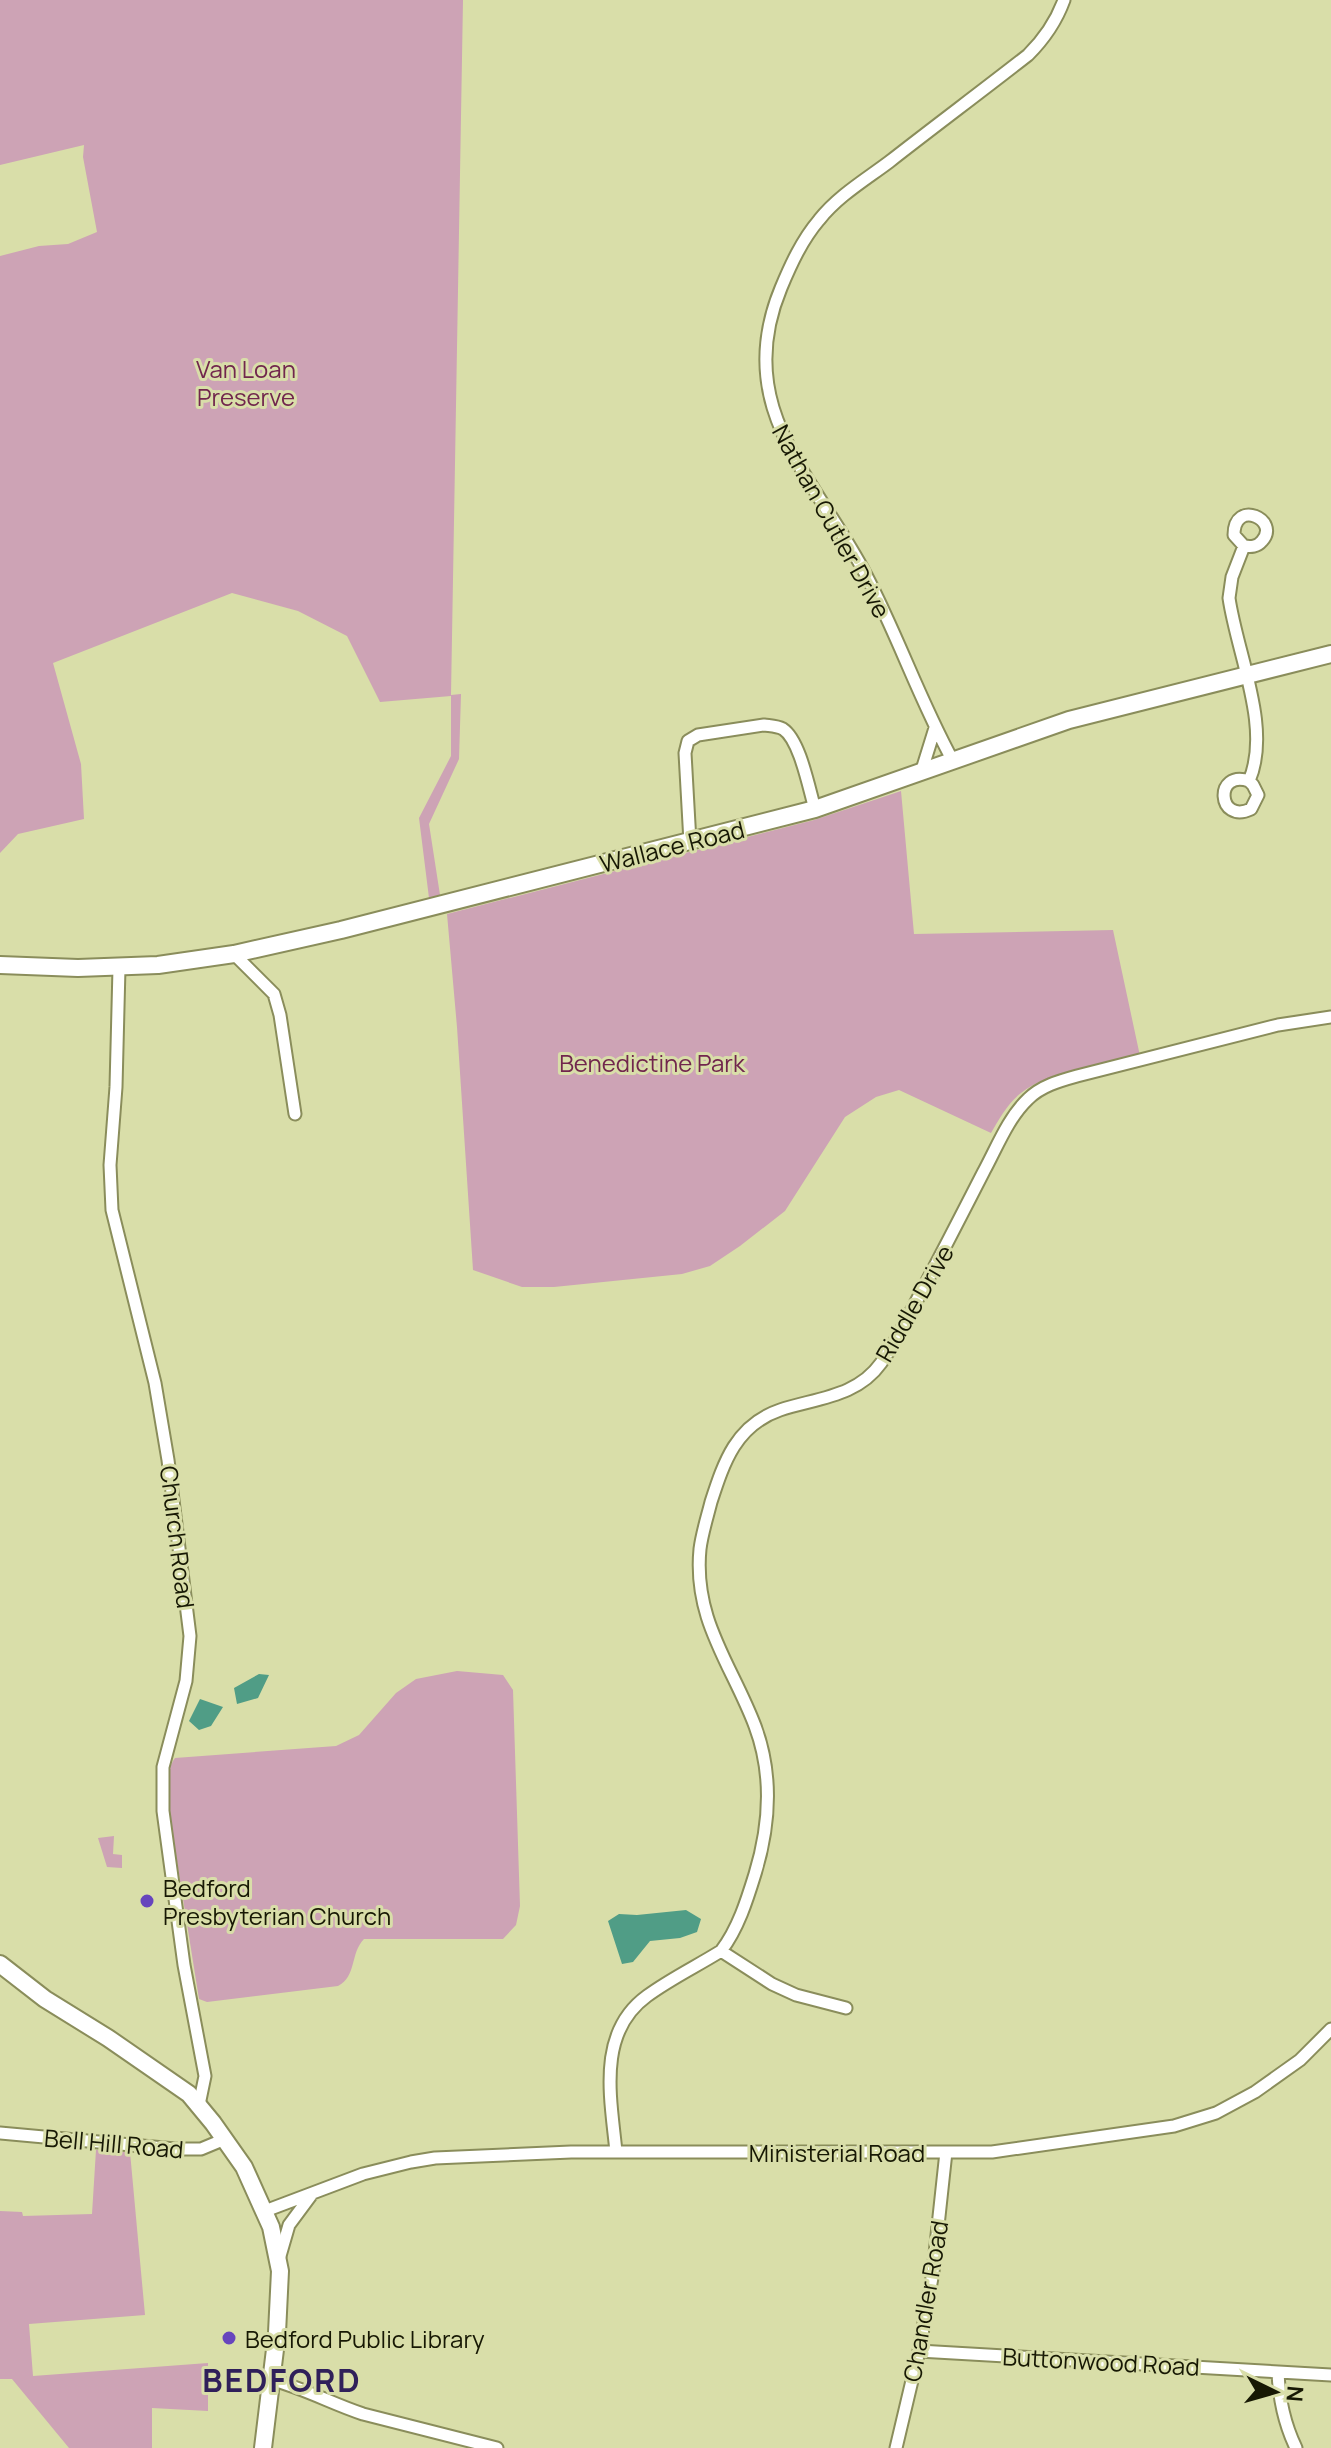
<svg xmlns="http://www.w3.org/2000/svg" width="1331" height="2448" font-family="Manrope,sans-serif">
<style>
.green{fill:#cda3b5}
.water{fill:#509d86}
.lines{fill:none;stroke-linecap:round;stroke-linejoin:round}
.street-casing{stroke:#8a8d5b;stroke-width:15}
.secondary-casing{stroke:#8a8d5b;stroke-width:20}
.street{stroke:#fff;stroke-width:11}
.secondary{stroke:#fff;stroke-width:16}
.poi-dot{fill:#6745bd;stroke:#d9dea9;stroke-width:3}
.labels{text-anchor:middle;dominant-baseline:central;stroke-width:6;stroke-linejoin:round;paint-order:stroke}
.park-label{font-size:24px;fill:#71264d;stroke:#d9dea9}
.street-label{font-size:24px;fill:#171804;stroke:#d9dea9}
.poi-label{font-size:24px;fill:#171804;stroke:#d9dea9;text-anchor:start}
.district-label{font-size:32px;font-weight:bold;letter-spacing:2px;fill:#30205a;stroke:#d9dea9}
</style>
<rect width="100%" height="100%" fill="#d9dea9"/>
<path class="green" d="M0 0H463L451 695 461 694 459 759 429 824 440 895 429 898 419 818 451 756V696L380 702 347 636 298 611 232 593 53 663 81 764 84 819 18 834 0 853V256L39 246 68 244 97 232 83 157 84 145 0 165Z
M901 791 914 934 1113 930 1140 1056C1105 1064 1049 1070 1021 1093 1008 1103 999 1119 991 1133L899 1090 876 1097 845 1117 785 1211 740 1246 710 1266 682 1274 554 1287H522L473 1270 457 1027 447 914 814 820Z
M457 1671 503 1675 513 1690 520 1906 516 1925 503 1939H364C350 1953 357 1976 338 1986L207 2002 199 1999 168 1805C168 1789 165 1772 175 1758L336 1746 359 1735 396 1693 416 1679Z
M114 1836 113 1854 122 1855V1868L107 1867 98 1838Z
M96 2150 130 2152 145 2315 29 2324 33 2376 208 2363V2411L152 2408V2448H69L12 2379H0V2211L22 2212 23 2216 92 2214Z"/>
<path class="water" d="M259 1674 269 1675 258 1698 237 1704 234 1688Z
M200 1699 223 1707 211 1726 199 1730 189 1721Z
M686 1910 701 1919 697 1932 680 1938 650 1941 633 1962 622 1964 608 1921 619 1914 637 1915Z"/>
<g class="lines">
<g class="street-casing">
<path id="street" d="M1244 546 1234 535C1234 498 1281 520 1262 541 1257 547 1251 547 1244 546L1232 577 1229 598C1237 654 1272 728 1249 781L1253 785 1258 795 1251 809C1217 825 1214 769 1249 781
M953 761C920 701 898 636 866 575 815 477 731 408 781 288 791 264 802 240 819 220 838 196 865 180 889 162 935 126 982 91 1028 55 1045 38 1056 22 1064 0
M921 773 935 728
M690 842 685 753 688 741 698 735 764 725C771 726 777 726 783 729 800 740 809 789 815 809
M234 954 274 994 280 1015 295 1114
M119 968 116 1087 110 1165 112 1210 155 1383 168 1460 190 1636 186 1681 163 1767V1811L184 1965 205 2076 199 2105
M721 1951 772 1984 796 1995 846 2008
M0 2133 175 2149H201L225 2139
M616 2152C611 2099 596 2033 647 1996 670 1979 697 1966 721 1951 738 1929 747 1900 755 1874 770 1825 773 1774 755 1726 732 1665 693 1620 700 1549 702 1533 707 1518 711 1502 724 1462 736 1425 780 1410 816 1398 857 1397 881 1363 895 1343 906 1321 917 1300 940 1257 962 1214 984 1171 997 1147 1008 1118 1028 1099 1041 1086 1059 1081 1077 1076L1278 1025 1331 1017
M265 2211 363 2174 411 2162 435 2158 571 2152H992L1174 2126 1216 2113 1255 2092 1300 2060 1331 2029
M280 2256 289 2225 312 2194
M919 2351 1331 2375
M1278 2372C1279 2399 1284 2423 1296 2448
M272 2380C304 2388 332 2404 363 2414L497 2448
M896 2448 919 2351 933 2272 946 2152"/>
</g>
<g class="secondary-casing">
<path id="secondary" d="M0 965 78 968 158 965 234 954 341 930 815 809 1069 720 1331 654
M0 1964 45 1999 108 2038 189 2094 213 2123 244 2167 271 2227 280 2271 277 2333 263 2448"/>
</g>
<use href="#street" class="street"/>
<use href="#secondary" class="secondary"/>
</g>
<g class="poi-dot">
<circle cx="147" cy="1901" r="8"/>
<circle cx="229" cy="2338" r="8"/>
</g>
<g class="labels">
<g class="park-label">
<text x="246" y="368">Van Loan<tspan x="246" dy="28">Preserve</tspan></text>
<text x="652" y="1062">Benedictine Park</text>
</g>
<g class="street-label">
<text transform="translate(832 521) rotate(61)">Nathan Cutler Drive</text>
<text transform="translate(672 846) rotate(-14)">Wallace Road</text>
<text transform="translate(914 1303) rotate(-60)">Riddle Drive</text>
<text transform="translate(178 1537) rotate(83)">Church Road</text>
<text transform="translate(114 2143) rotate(5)">Bell Hill Road</text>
<text x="837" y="2152">Ministerial Road</text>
<text transform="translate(925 2301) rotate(-80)">Chandler Road</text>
<text transform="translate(1101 2361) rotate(3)">Buttonwood Road</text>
</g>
<g class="poi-label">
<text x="163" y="1887">Bedford<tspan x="163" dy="28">Presbyterian Church</tspan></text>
<text x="245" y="2338">Bedford Public Library</text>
</g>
<g class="district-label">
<text x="282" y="2380">BEDFORD</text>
</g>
</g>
<g transform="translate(1275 2392) rotate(95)" stroke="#d9dea9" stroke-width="6" paint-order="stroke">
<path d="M0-6L14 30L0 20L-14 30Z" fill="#171804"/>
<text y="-12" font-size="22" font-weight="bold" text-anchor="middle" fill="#171804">N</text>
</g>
</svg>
